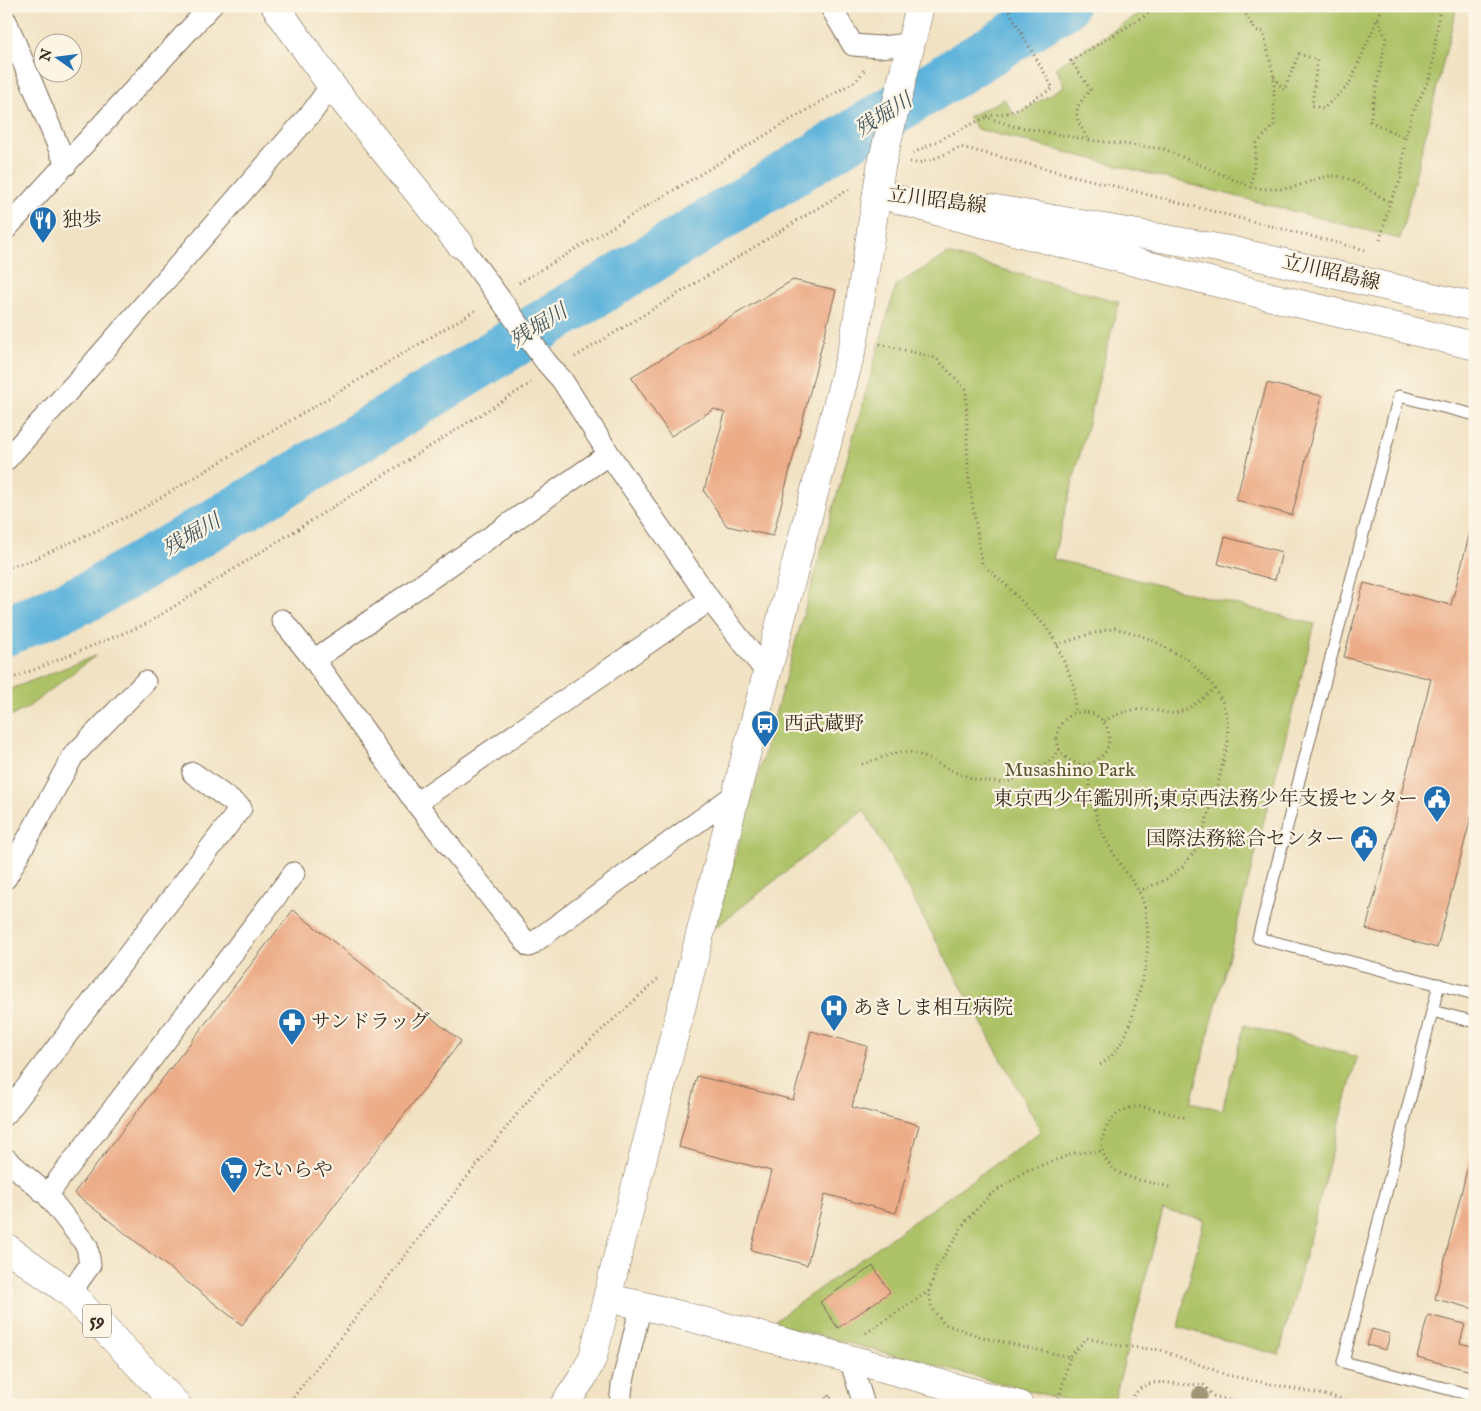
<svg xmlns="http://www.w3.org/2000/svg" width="1481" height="1411" font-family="'IM FELL English','Noto Serif JP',serif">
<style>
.green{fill:#adc266;stroke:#747642}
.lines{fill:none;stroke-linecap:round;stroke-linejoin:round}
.river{stroke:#5eb4db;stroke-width:50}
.building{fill:#ecac87}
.service-casing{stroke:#7b6a58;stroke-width:13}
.minor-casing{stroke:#7b6a58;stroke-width:23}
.tertiary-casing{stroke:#7b6a58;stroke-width:29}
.secondary-casing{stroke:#7b6a58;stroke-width:29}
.primary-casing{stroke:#7b6a58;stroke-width:29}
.path{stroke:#7b6a58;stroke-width:3;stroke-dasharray:1 4;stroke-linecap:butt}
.service{stroke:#fff;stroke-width:11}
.minor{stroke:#fff;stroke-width:21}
.tertiary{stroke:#fff;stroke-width:28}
.secondary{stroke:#fff;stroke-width:28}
.primary{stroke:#fff;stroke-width:28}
.tree{fill:#a09674}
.labels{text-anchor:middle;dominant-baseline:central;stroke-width:4.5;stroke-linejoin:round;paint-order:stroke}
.shield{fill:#fcf5e5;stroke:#75675a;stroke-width:1}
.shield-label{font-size:19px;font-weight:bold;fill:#3b2a1e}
.street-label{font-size:20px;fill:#3b2a1e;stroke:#fcf5e5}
.poi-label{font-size:20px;fill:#3b2a1e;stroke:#fcf5e5;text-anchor:start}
.park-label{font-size:20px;fill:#5d5834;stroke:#fcf5e5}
.water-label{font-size:21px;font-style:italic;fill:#475a60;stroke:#fcf5e5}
</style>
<rect width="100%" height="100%" fill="#fcf5e5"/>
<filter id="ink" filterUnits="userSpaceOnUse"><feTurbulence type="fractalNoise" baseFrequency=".02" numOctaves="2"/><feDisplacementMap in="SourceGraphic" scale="10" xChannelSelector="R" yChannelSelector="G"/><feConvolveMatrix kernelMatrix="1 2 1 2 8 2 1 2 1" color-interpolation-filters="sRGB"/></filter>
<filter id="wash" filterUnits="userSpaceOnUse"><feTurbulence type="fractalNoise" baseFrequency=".0096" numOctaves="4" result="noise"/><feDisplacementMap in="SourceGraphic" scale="20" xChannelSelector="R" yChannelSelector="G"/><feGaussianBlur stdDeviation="1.12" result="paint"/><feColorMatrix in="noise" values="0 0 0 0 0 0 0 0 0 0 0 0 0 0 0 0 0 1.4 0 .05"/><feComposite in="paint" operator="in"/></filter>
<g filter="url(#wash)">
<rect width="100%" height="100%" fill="#f1e2c3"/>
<path class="green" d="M1151 6H1457L1400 239 977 129 968 117 1004 99 1015 116 1064 86 1056 67Z
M948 254 1119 302 1053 559 1315 624 1191 1102 1222 1110 1244 1025 1357 1057 1279 1355 1178 1327 1204 1220 1163 1210 1113 1405H1084L771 1323 1041 1131 864 810 715 928 896 285Z
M95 656 27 708 6 719V691Z"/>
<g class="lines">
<path class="river" d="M6 631 89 596 293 478 1063 6"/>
</g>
<g id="blocks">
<path class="building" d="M793 280 836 290 773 536 727 526 704 491 725 413 714 409 671 436 631 377Z
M1267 383 1322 396 1292 515 1236 500Z
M1474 517 1475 802 1437 948 1366 929 1431 679 1344 657 1364 583 1451 605Z
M1225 537 1282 552 1275 580 1218 564Z
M293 910 461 1041 242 1325 74 1193Z
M811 1031 867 1046 852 1107 919 1125 896 1213 825 1194 807 1265 751 1250 771 1171 679 1147 697 1076 793 1100Z
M1474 1141H1475V1309L1435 1299Z
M873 1266 890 1292 838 1328 820 1302Z
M1428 1315 1465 1324 1460 1343 1475 1347V1372L1417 1357Z
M1372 1329 1390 1334 1386 1350 1367 1345Z
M829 1395 836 1405H817Z"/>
</g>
</g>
<g filter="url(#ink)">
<use href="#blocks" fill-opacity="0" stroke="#7b6a58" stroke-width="1"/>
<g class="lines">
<g class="service-casing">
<path id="service" d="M1475 415 1399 396 1258 938 1475 994
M1439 984 1343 1362 1475 1396
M1432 1011 1475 1022"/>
</g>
<g class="minor-casing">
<path id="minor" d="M830 6 853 45 879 47 910 44
M6 21 66 165
M6 229 211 6
M460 244 546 362 562 380 609 454 710 600 767 673
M6 460 81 377 313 111 331 85
M282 620 314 660 416 803 529 946 737 793
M314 660 609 454
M416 803 710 600
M6 878 73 756 145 682
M6 1114 241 808 193 773
M6 1159 47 1195 87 1246 90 1265 70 1293
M47 1195 294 873
M850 1359 864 1405
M620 1405 622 1385 641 1305"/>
</g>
<g class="tertiary-casing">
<path id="tertiary" d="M275 6 331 85 460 244
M920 6 881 167 854 341 767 673 607 1298 641 1305 850 1359 1019 1405
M564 1405 583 1377 593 1357 607 1298"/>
</g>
<g class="secondary-casing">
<path id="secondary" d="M877 193 950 215 1280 299 1475 346
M990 208 1229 250 1475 307"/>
</g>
<g class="primary-casing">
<path id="primary" d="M6 1247 70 1293 177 1405"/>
</g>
<path class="path" d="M1241 6 1255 30 1263 32 1274 77V126L1257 143 1251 187
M1378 19 1386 38 1370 121 1405 138
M1274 77 1284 90 1299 54 1317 60 1312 105 1323 109 1349 85 1383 6
M987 116 1007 113 1017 109 1053 88 1006 6
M1089 140 1164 149 1251 187C1263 189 1277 190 1289 188 1307 185 1323 172 1342 177 1359 182 1374 194 1390 202
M913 153 986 117 1013 126 1089 140C1075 119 1070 110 1091 90L1071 61 1161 6
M910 162C921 166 950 152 961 147L1365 250
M1380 240 1390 202 1401 179 1405 138 1412 114 1431 75 1440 6
M519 283 857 80 864 70
M880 344 936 358 966 389 968 475 982 564 1008 587 1047 628 1057 645 1074 685 1075 713
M575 357 849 189
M6 568 32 560 133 514 478 309
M1057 645 1087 635 1115 628 1137 634 1154 641 1188 660 1212 684 1222 701 1227 717 1228 741 1217 788 1197 848 1182 867 1165 880 1139 891
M6 681 146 624 531 383
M1057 738a26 26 0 1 1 52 0a26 26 0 1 1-52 0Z
M1104 721C1118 713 1135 707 1152 710 1158 710 1168 714 1175 713 1189 711 1203 697 1214 689
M862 764 899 752H910L920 755 957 773 977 780 1006 783 1040 767 1053 758 1059 749
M1088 765C1089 793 1096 824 1111 849 1121 868 1138 884 1144 905 1146 911 1146 917 1147 924 1150 956 1144 975 1135 1006 1129 1030 1121 1053 1098 1066
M1169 1187C1158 1184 1126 1178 1118 1172 1089 1154 1103 1111 1135 1107 1145 1105 1175 1115 1187 1118
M866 1333 929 1291
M1070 1356 1087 1338 1121 1346 1161 1350 1227 1375 1339 1398 1357 1405
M1059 1398 1070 1357 985 1338 944 1324 932 1309 929 1291 937 1267 966 1221 990 1195 1026 1171 1075 1153 1103 1151
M287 1405 536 1090 659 978
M1129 1405C1144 1368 1175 1389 1203 1384L1213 1396 1249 1405"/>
<use href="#service" class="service"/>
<use href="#minor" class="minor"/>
<use href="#tertiary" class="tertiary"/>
<use href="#secondary" class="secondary"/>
<use href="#primary" class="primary"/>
</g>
<circle class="tree" cx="1200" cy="1395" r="8"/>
</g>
<defs>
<g id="restaurant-pin" transform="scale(1.4375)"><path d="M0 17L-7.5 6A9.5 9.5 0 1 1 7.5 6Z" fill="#1f6fb2" stroke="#fcf5e5"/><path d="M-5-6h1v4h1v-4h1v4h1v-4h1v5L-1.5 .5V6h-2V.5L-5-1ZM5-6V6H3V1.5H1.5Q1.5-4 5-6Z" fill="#fff"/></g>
<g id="bus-pin" transform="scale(1.4375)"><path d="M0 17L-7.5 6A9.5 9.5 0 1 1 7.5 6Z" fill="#1f6fb2" stroke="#fcf5e5"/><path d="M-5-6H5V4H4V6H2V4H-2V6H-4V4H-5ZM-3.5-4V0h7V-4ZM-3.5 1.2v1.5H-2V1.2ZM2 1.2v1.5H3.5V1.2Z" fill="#fff"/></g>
<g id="civic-pin" transform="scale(1.4375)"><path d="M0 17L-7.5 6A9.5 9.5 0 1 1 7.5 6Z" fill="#1f6fb2" stroke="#fcf5e5"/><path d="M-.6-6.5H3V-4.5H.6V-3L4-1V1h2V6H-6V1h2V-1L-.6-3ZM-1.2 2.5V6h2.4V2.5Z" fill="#fff"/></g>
<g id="hospital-pin" transform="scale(1.4375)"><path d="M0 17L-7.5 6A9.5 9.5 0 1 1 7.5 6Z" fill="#1f6fb2" stroke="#fcf5e5"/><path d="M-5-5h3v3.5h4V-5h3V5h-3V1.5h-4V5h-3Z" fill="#fff"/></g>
<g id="pharmacy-pin" transform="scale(1.4375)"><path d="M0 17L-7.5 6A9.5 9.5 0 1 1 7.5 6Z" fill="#1f6fb2" stroke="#fcf5e5"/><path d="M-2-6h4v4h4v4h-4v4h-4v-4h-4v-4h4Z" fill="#fff"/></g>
<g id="supermarket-pin" transform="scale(1.4375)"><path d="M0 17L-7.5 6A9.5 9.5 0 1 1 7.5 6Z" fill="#1f6fb2" stroke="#fcf5e5"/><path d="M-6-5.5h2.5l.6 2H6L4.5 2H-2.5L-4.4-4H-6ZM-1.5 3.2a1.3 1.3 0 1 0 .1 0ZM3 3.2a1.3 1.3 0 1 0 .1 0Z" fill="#fff"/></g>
</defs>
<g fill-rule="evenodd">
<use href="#restaurant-pin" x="43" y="220"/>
<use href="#bus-pin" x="765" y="724"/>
<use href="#civic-pin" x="1437" y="799"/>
<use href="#civic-pin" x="1364" y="839"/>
<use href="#hospital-pin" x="834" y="1008"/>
<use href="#pharmacy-pin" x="292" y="1022"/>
<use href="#supermarket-pin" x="234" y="1170"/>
</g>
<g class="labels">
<rect class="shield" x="83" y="1304.5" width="28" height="33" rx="4"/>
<g class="shield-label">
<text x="97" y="1321">59</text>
</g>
<g class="street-label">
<text transform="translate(937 201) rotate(7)">立川昭島線</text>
<text transform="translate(1331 273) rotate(13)">立川昭島線</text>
</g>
<g class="poi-label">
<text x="62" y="220">独歩</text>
<text x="784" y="724">西武蔵野</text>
<text x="1418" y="799" text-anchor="end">東京西少年鑑別所;東京西法務少年支援センター</text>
<text x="1345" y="839" text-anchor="end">国際法務総合センター</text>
<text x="853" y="1008">あきしま相互病院</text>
<text x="311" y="1022">サンドラッグ</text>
<text x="253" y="1170">たいらや</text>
</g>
<g class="park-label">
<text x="1070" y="770">Musashino Park</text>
</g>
<g class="water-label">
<text transform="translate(884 116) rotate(-32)">残堀川</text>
<text transform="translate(539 327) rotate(-32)">残堀川</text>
<text transform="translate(192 536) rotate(-30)">残堀川</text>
</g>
</g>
<rect width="1481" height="1411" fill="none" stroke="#fcf5e5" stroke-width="25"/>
<g transform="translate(58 58) rotate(284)"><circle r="24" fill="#fcf5e5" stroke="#afa495"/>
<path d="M0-4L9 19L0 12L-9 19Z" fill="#1f6fb2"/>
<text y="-8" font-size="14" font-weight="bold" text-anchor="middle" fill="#3b2a1e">N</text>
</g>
</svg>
